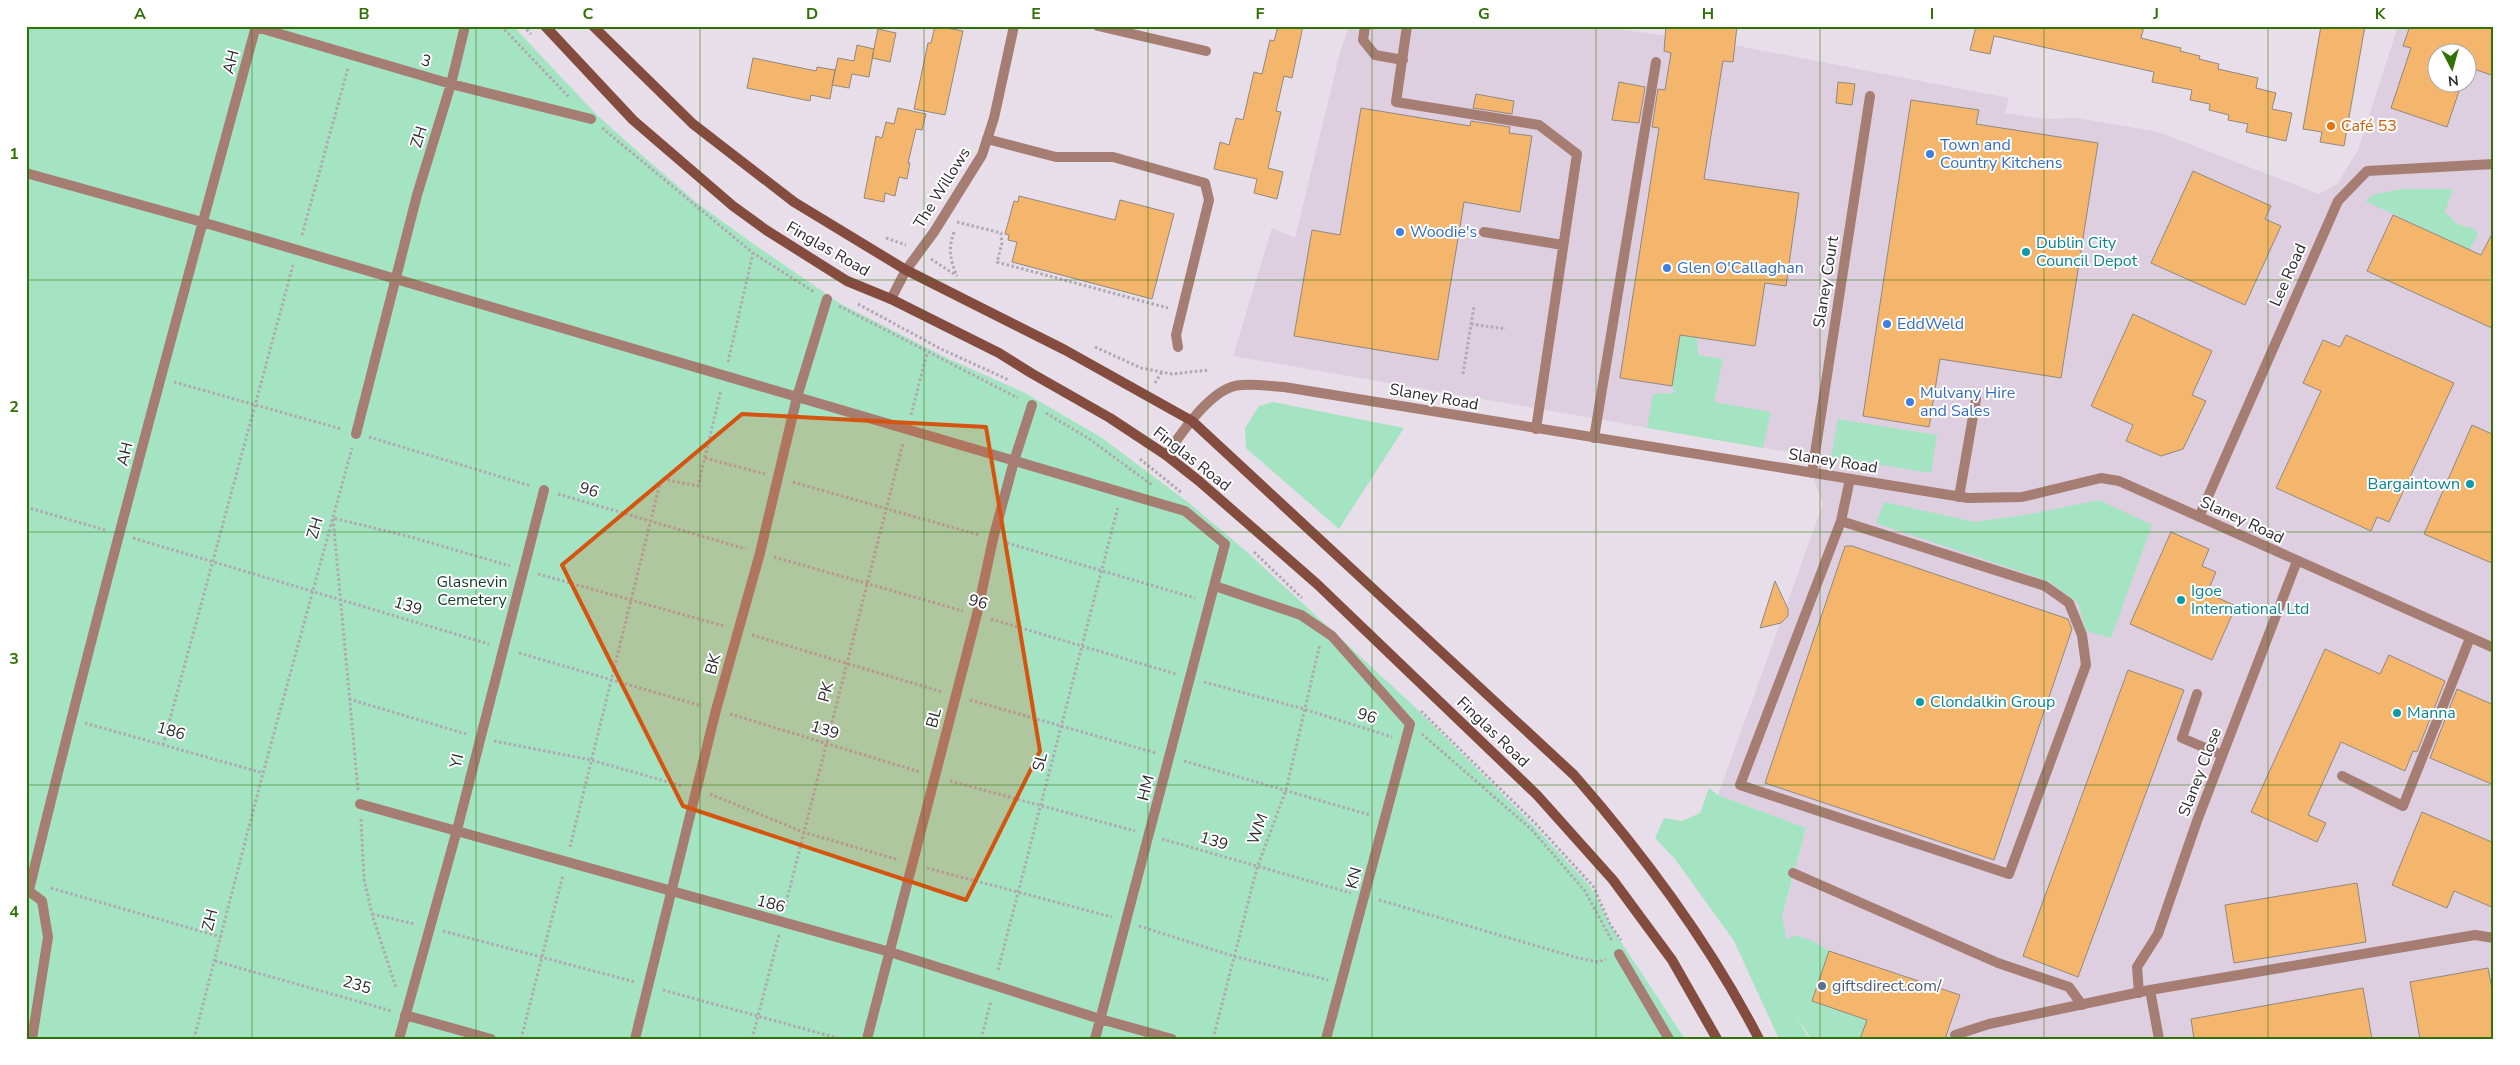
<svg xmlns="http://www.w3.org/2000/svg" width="2520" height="1065" font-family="'Nunito Sans',sans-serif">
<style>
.built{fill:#decfe0;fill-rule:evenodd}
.green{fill:#a5e4c2}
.building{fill:#f4b56d;stroke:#91887f}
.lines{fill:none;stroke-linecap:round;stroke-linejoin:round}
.path{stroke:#b0a8b1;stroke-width:3;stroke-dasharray:2.5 2.5;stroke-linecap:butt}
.lane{stroke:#a57d73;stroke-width:10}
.street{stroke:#a57d73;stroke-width:10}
.secondary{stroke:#834c3e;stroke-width:10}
.marked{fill:#d55410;fill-opacity:0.2;stroke:#d55410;stroke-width:4;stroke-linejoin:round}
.grid{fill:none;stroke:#317108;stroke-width:1;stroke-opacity:0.55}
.food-dot{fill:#e8710a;stroke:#fff;stroke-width:2}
.shop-dot{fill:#3f7fe0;stroke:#fff;stroke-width:2}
.culture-dot{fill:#0f9aa8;stroke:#fff;stroke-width:2}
.service-dot{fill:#5c6f8a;stroke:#fff;stroke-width:2}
.labels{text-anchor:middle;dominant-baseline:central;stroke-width:4;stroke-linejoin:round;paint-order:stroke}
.street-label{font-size:16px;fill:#2e2b2f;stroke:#fff}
.food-label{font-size:16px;fill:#c56008;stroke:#fff;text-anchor:start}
.shop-label{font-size:16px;fill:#366cbe;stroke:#fff;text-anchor:start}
.culture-label{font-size:16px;fill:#0d838f;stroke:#fff;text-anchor:start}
.park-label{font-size:16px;fill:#113b29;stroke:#fff}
.service-label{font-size:16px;fill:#4e5e75;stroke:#fff;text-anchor:start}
.neatline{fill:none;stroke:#317108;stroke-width:2}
.grid-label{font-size:16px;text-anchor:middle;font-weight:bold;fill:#317108}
</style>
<rect width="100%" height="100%" fill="#e8dee9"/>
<path class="built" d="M1349 26H1596L1739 46 2009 98 2005 113 2046 119 2077 118 2158 132 2319 194 2337 184 2358 150 2398 26H2494V1039H1844L1795 1000 1782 918 1806 828 1718 795 1823 504 1805 455 1233 356 1272 228 1295 238 1340 52ZM2438 52H2468V82H2438Z"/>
<path class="green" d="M26 26H513L595 113 627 142 697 203 755 245 841 304 949 359 1025 393 1102 438 1189 503 1246 551 1416 708 1533 825 1590 886 1610 925 1685 1039H26Z
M2402 189H2453L2445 212 2457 224 2474 229 2478 234 2470 250 2365 201 2376 194Z
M1690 270 1702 306 1697 338 1698 355 1723 359 1714 402 1771 412 1763 448 1647 428 1653 394 1675 393 1672 386Z
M1273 402 1404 428 1339 529 1246 448 1245 428 1259 406Z
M1838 419 1937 435 1931 473 1831 457Z
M2099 500 2152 525 2111 638 2086 631 2078 603 2048 581 1876 523 1884 502 1975 522 2031 514Z
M1709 788 1718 795 1806 828 1782 917 1787 940 1795 935 1811 940 1829 951 1814 1002 1867 1020 1861 1037 1864 1039H1811L1795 1014 1809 1039H1779L1734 941 1675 859 1655 838 1664 818 1682 821 1700 813Z"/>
<path class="building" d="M935 26 963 31 945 115 914 109 928 43H931Z
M1278 26H1303L1292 78 1284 76 1276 111 1281 112 1268 168 1283 172 1277 199 1254 193 1257 179 1214 169 1220 142 1229 145 1236 118 1243 120 1254 72 1262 74 1270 40 1274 41Z
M1666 26H1737L1733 62 1723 61 1704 179 1799 193 1786 286 1765 283 1755 346 1680 335 1672 386 1620 378 1659 128 1652 127 1658 89 1665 90 1671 53 1664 51Z
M1976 26H2144L2141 38 2181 48 2180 51 2200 56 2199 59 2219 64 2218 69 2258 78 2256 88 2276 93 2272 109 2292 113 2286 141 2246 132 2248 124 2228 120 2229 115 2209 110 2210 104 2190 100 2192 90 2152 82 2154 72 1994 36 1990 54 1970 50Z
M2321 26H2365L2344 146 2320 142 2322 132 2303 129Z
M2410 26H2494V76L2468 67V52H2438V82H2462L2447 127 2391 108 2411 48 2403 46Z
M878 29 896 33 890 62 872 58Z
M857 45 874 49 869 77 852 74 849 88 832 85 838 58 854 61Z
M753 58 816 71 817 67 835 70 830 99 811 95 810 101 747 88Z
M1619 82 1645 87 1639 123 1612 120Z
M1838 82 1855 84 1852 105 1836 103Z
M1476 94 1514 101 1512 114 1473 108Z
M1911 100 1979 110 1976 124 2098 143 2061 378 1940 359 1929 427 1863 416Z
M898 108 926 114 922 130 916 129 908 163H910L907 179 899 177 895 196 885 193 884 202 864 198 876 136 882 138 886 122 894 124Z
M1361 108 1470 126 1471 121 1510 127 1509 133 1532 136 1520 212 1464 202 1438 360 1294 336 1312 230 1340 235Z
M2193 171 2271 206 2265 219 2281 226 2245 305 2151 263Z
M1019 196 1115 220 1120 200 1174 214 1152 299 1012 262 1017 242 1008 240 1009 235 1005 234 1014 201 1018 202Z
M2393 215 2481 255 2494 230V329L2367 271Z
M2133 314 2212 351 2192 395 2206 401 2183 449 2161 456 2126 441 2133 425 2091 406Z
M2346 335 2454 383 2389 522 2377 517 2371 531 2276 488 2321 391 2303 383 2323 340 2340 347Z
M2472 425 2494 435V564L2424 534Z
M2171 532 2209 549 2202 566 2216 572 2207 593 2236 606 2212 660 2130 624Z
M1845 546H1852L2068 619 2072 629 1994 860 1765 783Z
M1775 581 1788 609V616L1781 623 1760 628Z
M2325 649 2380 674 2389 655 2445 681 2417 752 2413 751 2405 771 2341 742 2308 815 2326 823 2317 842 2251 812Z
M2128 670 2184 690 2078 977 2023 956Z
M2457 689 2494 705V785L2430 758Z
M2422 812 2494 843V908L2454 891 2447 908 2392 885Z
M2357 883 2366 942 2234 963 2225 905Z
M1829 951 1960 995 1945 1039H1860L1867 1020 1812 1001Z
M2488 968 2494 1000V1039H2420L2410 982Z
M2363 988 2372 1039H2194L2191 1019Z"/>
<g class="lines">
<path class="path" d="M501 26 570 98
M523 26 531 34
M602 128 753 253 814 292
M957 222 1001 233 1002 243 997 262 1168 308
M954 232C948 249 950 260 957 276
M302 235 348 68
M886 238 906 245
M931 259 957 276
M858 304 941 349 1009 380
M839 306 1018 398
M1471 324 1506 329
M1095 347 1141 368 1172 374 1209 370
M728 362 753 253
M1463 374 1474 306
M174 382 341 429
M1155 383 1162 372
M1046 413 1088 438 1152 485
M911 415 927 353
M369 437 531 486
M705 458 765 474
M1140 459 1182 493
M793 482 979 535
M558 494 746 549
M26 507 105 530
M133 538 489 644
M1007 543 1195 598
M1254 552 1302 598
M774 557 963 611
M538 574 724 626
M991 619 1176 674
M752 635 942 692
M519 653 702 706
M1204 682 1304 709 1392 737
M349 699 466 734
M970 700 1156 753
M1421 711 1535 823 1593 886 1610 924 1621 940
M730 714 920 772
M85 723 263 773
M1422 734 1531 829 1585 891 1612 941
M494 741 591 760 682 786
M163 745 293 265
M1184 761 1370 815
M950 781 1135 831
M358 790 333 518 411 537 510 566
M710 794 803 832 899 860
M361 819 364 879 372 914 396 988
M1162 839 1351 893
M570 847 659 487 662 479 698 486 721 390
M927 868 1112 917
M51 888 221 937
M1379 900 1578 958 1598 962 1606 959
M785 907 903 443
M372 914 415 924
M1139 926 1233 956 1328 980
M443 931 635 982
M215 961 392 1011
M998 970 1118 507
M663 990 841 1039
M194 1039 263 773 352 448
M521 1039 563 875
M752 1039 779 935
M981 1039 991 1001
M1213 1039 1257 868 1286 790 1320 644"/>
<path class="lane" d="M253 26 451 84 591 119
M1365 26 1363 40 1375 55 1403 60
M1407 26 1396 102 1539 125 1577 154 1536 429
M987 139 1056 157H1113L1205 183 1209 200 1176 335 1178 347
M26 173 202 222 1185 511 1225 544 1095 1039
M1484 232 1563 245
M356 434 417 195 451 84 465 26
M1594 438 1656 62
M1959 497 1976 399
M1841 521 2045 586 2069 603 2082 635 2086 665 2009 874 1740 785 1841 521 1850 479
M1215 586 1301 615 1332 636 1410 724 1326 1039
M2197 694 2182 738 2222 755
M2342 776 2403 806 2470 638
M360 804 890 952 1100 1019 1172 1039
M1793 873 1998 963 2069 987 2082 1005
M26 889 42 901 48 937 32 1039
M29 890C99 601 178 313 256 26
M1619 954 1669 1039
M2150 990 2159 1039
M405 1015 491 1039
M399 1039 457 830 544 490
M635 1039 716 710 760 553 797 397 827 299
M867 1039 977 614 993 539 1014 461 1032 405"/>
<path class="street" d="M1098 26 1206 51
M891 299 906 270 934 232 982 155 994 118 1014 26
M1166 455C1182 433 1212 386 1241 385 1255 384 1270 386 1284 387L1968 498 2022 497 2101 478 2119 481 2494 648
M1812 473 1870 96
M2199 517 2338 201 2367 171 2494 164
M2139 993 2137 967 2158 934 2197 821 2297 561
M1955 1035 1989 1024 2150 990 2475 935 2494 938"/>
<path class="secondary" d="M545 26 633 120 733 206 766 230 847 281 891 299 999 353 1031 373 1110 418 1166 455 1199 481 1317 584 1537 795 1613 880 1672 960 1717 1039
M593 26 693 124 794 202 906 270 1065 350 1192 421 1574 775C1645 856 1709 942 1759 1039"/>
</g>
<path class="marked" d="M742 414 986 427 1040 751 966 900 683 806 562 565Z"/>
<path class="grid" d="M252 26V1039M476 26V1039M700 26V1039M924 26V1039M1148 26V1039M1372 26V1039M1596 26V1039M1820 26V1039M2044 26V1039M2268 26V1039M26 280H2494M26 532H2494M26 785H2494"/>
<circle class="food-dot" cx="2331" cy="126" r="5"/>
<g class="shop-dot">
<circle cx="1930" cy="154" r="5"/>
<circle cx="1400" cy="232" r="5"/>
<circle cx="1667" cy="268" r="5"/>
<circle cx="1887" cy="324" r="5"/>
<circle cx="1910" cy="402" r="5"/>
</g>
<g class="culture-dot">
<circle cx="2026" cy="252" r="5"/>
<circle cx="2470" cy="484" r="5"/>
<circle cx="2181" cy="600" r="5"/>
<circle cx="1920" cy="702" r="5"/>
<circle cx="2397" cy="713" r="5"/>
</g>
<circle class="service-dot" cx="1822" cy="986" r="5"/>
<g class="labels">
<g class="street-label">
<text transform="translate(426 61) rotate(16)">3</text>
<text transform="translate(231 62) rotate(-75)">AH</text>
<text transform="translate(419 137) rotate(-73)">ZH</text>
<text transform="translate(942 188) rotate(-58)">The Willows</text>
<text transform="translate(828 249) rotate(30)">Finglas Road</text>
<text transform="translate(2288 275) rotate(-66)">Lee Road</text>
<text transform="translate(1826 282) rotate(-81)">Slaney Court</text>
<text transform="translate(1434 397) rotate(10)">Slaney Road</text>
<text transform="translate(125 454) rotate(-76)">AH</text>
<text transform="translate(1192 459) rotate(38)">Finglas Road</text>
<text transform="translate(1833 461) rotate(9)">Slaney Road</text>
<text transform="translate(589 490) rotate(17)">96</text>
<text transform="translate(2242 520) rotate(25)">Slaney Road</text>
<text transform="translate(315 528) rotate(-74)">ZH</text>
<text transform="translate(978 602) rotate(16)">96</text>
<text transform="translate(408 606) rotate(17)">139</text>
<text transform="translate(713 664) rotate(-75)">BK</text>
<text transform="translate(826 692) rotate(-75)">PK</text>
<text transform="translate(1367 716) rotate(18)">96</text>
<text transform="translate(934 718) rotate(-75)">BL</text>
<text transform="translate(825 730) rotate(17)">139</text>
<text transform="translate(171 731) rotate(16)">186</text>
<text transform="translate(1493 732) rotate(44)">Finglas Road</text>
<text transform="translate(457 761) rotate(-77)">YI</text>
<text transform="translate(1040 762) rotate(-75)">SL</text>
<text transform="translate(2200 772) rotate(-69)">Slaney Close</text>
<text transform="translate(1146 788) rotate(-76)">HM</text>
<text transform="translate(1258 829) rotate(-70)">WM</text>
<text transform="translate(1214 841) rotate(17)">139</text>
<text transform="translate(1354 878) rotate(-75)">KN</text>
<text transform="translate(771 904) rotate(15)">186</text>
<text transform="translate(210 920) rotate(-76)">ZH</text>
<text transform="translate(357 985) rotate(16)">235</text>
</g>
<g class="food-label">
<text x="2341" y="126">Café 53</text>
</g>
<g class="shop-label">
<text x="1940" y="145">Town and<tspan x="1940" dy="18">Country Kitchens</tspan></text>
<text x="1410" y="232">Woodie's</text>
<text x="1677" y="268">Glen O'Callaghan</text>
<text x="1897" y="324">EddWeld</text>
<text x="1920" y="393">Mulvany Hire<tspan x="1920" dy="18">and Sales</tspan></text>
</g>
<g class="culture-label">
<text x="2036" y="243">Dublin City<tspan x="2036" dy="18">Council Depot</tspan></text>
<text x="2460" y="484" text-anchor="end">Bargaintown</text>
<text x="2191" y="591">Igoe<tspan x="2191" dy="18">International Ltd</tspan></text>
<text x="1930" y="702">Clondalkin Group</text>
<text x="2407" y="713">Manna</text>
</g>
<g class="park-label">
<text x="472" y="582">Glasnevin<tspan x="472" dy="18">Cemetery</tspan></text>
</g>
<g class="service-label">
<text x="1832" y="986">giftsdirect.com/</text>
</g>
</g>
<rect width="2520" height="1065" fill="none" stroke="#ffffff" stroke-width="55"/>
<g transform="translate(2452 68) rotate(174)"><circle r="24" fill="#ffffff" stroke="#abaaac"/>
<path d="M0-4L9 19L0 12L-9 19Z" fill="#317108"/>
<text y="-8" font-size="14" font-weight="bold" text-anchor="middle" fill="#2e2b2f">N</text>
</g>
<rect x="28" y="28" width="2464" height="1010" class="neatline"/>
<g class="grid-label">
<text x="140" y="19">A</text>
<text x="364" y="19">B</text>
<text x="588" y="19">C</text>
<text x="812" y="19">D</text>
<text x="1036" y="19">E</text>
<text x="1260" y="19">F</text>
<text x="1484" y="19">G</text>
<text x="1708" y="19">H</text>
<text x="1932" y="19">I</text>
<text x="2156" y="19">J</text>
<text x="2380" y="19">K</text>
<text x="14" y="159">1</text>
<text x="14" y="412">2</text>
<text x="14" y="664">3</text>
<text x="14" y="917">4</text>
</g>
</svg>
